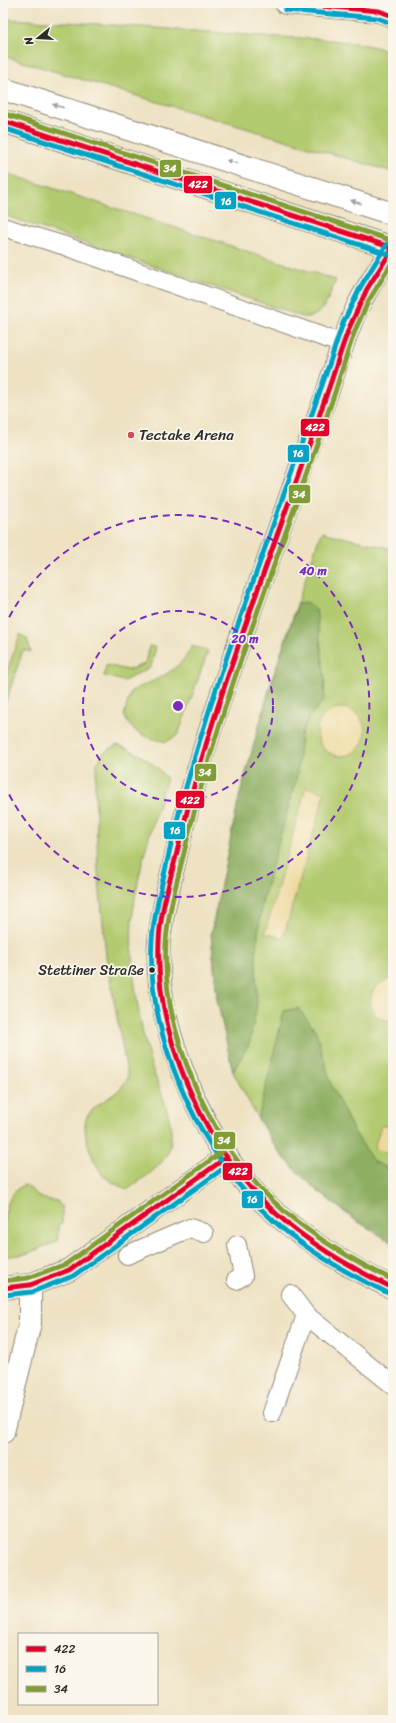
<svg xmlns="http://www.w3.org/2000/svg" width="396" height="1723" font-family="Sriracha,sans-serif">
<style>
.green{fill:#b3cb70;stroke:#6f7b4e}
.forest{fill:#8eaf62;stroke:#5c6d46}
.sand{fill:#eeda9e;stroke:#8c8264}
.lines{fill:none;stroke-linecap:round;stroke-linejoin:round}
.lane-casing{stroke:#8c8677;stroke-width:20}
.street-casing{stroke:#8c8677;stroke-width:24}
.secondary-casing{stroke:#8c8677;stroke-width:24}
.primary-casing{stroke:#8c8677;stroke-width:24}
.lane{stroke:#fff;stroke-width:18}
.street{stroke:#fff;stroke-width:22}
.secondary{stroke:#fff;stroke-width:22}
.primary{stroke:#fff;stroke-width:22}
.bus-1-casing{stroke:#fbf7ec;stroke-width:8}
.bus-2-casing{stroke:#fbf7ec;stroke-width:8}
.bus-3-casing{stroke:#fbf7ec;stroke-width:8}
.bus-1{stroke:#e4002b;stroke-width:5}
.bus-2{stroke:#02a3c6;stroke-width:5}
.bus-3{stroke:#819d35;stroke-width:5}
.oneway{fill:#a0a0a0}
.ring{fill:none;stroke:#7b2cbf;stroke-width:2;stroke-dasharray:7 5}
.poi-dot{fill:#d1495b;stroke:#fbf7ec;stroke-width:1.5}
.bus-dot{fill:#2b2b2b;stroke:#fbf7ec;stroke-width:1.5}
.labels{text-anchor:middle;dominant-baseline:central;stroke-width:3.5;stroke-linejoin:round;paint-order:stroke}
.bus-label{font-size:14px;fill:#2b2b2b;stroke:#fbf7ec;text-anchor:end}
.poi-label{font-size:15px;fill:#2b2b2b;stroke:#fbf7ec;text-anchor:start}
.centre{fill:#7b2cbf;stroke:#fbf7ec;stroke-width:2}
.ring-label{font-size:12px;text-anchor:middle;font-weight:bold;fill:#7b2cbf;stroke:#fbf7ec;stroke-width:3.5;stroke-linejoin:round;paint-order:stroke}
.line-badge{stroke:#fbf7ec;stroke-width:1.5}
.badge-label{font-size:11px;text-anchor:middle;font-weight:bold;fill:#fff}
</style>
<rect width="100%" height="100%" fill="#fbf7ec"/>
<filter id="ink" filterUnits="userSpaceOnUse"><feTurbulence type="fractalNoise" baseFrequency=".025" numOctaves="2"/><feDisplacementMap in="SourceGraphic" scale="8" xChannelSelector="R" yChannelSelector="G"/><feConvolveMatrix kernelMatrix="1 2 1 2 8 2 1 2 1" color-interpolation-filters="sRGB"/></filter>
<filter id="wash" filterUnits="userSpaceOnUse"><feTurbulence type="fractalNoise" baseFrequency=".012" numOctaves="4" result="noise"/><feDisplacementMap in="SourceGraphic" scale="16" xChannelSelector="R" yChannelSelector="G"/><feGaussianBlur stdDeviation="0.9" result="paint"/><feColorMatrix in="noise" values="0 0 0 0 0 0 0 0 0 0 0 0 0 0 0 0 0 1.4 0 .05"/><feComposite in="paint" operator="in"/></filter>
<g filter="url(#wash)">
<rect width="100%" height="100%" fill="#eee2c3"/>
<path class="green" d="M3 19C85 22 167 29 249 35 297 39 347 37 393 52V172L3 56Z
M3 172 336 280C328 297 324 319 303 317L3 215Z
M321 532 393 549V1243L355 1220 316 1190 281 1155 258 1119 233 1072 217 999 211 933 239 798 271 683Z
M20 634 27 639 31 652 23 650 5 705 3 704V683Z
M149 646 156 647 151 667 124 681 104 676 106 665 128 670 145 664Z
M192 646 208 651 178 735 166 742C147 737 132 735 124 715L131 691C155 680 180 672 192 646Z
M117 745C138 752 152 761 167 778 153 822 139 865 133 911 129 940 133 972 137 1001 140 1020 144 1040 149 1058 156 1084 176 1119 170 1146 166 1166 142 1178 127 1190 120 1186 111 1182 105 1177 95 1168 78 1128 88 1115 100 1099 117 1098 128 1078L106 956 98 870 95 785 97 764 103 753Z
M24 1185C31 1187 31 1191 37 1195 43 1200 50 1200 57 1201L62 1207V1223L58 1225V1241L26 1254 3 1257C3 1236 0 1195 24 1185Z"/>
<path class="forest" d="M307 602 316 609 325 679 324 700 309 718 301 735 297 776 262 903 256 950 257 1004 250 1042 233 1072 217 999 211 933 239 798 271 683 298 604Z
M298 1008 316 1031 331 1084 352 1128 373 1161 393 1171V1243C352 1218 313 1192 282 1155 273 1145 266 1131 258 1119L284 1011Z"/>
<path class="sand" d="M317 732a24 24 0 1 1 48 0a24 24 0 1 1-48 0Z
M306 787 325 793 283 938 265 933Z
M390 979 393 980V1021C365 1021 362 986 390 979Z
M381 1125 393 1128V1155L374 1149Z"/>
</g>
<g filter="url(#ink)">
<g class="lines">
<g class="lane-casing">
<path id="lane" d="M3 227 62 245 343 344
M127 1255 190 1228 204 1233
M236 1280 243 1276 237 1245
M290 1294 306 1315 393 1385
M272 1413 306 1315"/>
</g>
<g class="street-casing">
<path id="street" d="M3 1432 30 1323V1285"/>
</g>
<g class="secondary-casing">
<path id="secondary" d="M393 248C381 266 369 284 359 304 345 332 337 363 327 393 307 448 288 504 268 560 235 653 202 746 179 842 172 875 162 908 159 941 153 1022 199 1131 253 1191 289 1231 344 1265 393 1288
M3 1288 30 1285 69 1270 227 1157"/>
</g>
<g class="primary-casing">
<path id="primary" d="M286 3 379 11 393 16
M3 89 393 214
M3 121 393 248"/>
</g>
<use href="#lane" class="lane"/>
<use href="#street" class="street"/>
<use href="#secondary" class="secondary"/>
<use href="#primary" class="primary"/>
<g class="bus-1-casing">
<path id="bus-1" d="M286 3 379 11 393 16
M3 121 393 248
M393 248 367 289 350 326C341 348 335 371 327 393 299 476 268 558 240 641 215 712 193 783 176 856 169 884 160 913 159 942 155 1033 201 1140 266 1204 302 1240 347 1266 393 1288
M3 1288 30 1285 69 1270 227 1157"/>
</g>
<g class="bus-2-casing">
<path id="bus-2" d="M285 10 377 18 391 23
M3 128 391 255
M387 244 361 286 343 323C335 346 328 369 320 391 292 473 262 554 234 636 209 708 186 780 169 853 163 882 154 911 152 940 146 1032 196 1145 261 1209 298 1246 344 1272 390 1294
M4 1295 32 1292 73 1276 231 1163"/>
</g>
<g class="bus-3-casing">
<path id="bus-3" d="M5 114 393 241
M393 261 369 300 356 328C348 350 341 373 334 395 306 477 276 558 248 639 223 711 200 783 183 857 176 885 168 913 166 942 161 1030 208 1139 272 1200 307 1234 350 1259 393 1280
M3 1281 28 1278 66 1264 223 1151"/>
</g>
<use href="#bus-1" class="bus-1"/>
<use href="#bus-2" class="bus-2"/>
<use href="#bus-3" class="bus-3"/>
</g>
<defs><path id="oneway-solid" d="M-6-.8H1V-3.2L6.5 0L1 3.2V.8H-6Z"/></defs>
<g class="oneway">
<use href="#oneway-solid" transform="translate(58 106) rotate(-162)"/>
<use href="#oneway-solid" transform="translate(232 162) rotate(-162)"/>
<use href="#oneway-solid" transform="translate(356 202) rotate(-162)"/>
</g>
</g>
<g class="ring">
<circle cx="178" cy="706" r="95"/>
<path d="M4 628A191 191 0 1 1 4 784"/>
</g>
<circle class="poi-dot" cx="131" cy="435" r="4"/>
<circle class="bus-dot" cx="152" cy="970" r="3.5"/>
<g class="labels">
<g class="bus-label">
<text x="144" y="970">Stettiner Straße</text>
</g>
<g class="poi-label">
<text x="139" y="435">Tectake Arena</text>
</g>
</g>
<circle cx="178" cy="706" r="6" class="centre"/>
<g class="ring-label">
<text x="313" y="575">40 m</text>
<text x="245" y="643">20 m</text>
</g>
<g class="line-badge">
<rect x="159" y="159" width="23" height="19" rx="4" fill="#819d35"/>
<rect x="183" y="175" width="30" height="19" rx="4" fill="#e4002b"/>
<rect x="214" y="191" width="23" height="19" rx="4" fill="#02a3c6"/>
<rect x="300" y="418" width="30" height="19" rx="4" fill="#e4002b"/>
<rect x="287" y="444" width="23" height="19" rx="4" fill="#02a3c6"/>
<rect x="288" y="484" width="23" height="20" rx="4" fill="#819d35"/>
<rect x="194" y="763" width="23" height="19" rx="4" fill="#819d35"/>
<rect x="175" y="790" width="30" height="19" rx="4" fill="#e4002b"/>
<rect x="163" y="821" width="23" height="19" rx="4" fill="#02a3c6"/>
<rect x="213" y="1131" width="23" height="19" rx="4" fill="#819d35"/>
<rect x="222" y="1162" width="31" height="19" rx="4" fill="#e4002b"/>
<rect x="241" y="1190" width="23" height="19" rx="4" fill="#02a3c6"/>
</g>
<g class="badge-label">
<text x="170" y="172">34</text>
<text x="198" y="188">422</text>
<text x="226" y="205">16</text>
<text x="315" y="431">422</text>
<text x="298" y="457">16</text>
<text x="299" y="498">34</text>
<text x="205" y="776">34</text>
<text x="190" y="804">422</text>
<text x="175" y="834">16</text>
<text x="224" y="1144">34</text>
<text x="238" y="1175">422</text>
<text x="252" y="1203">16</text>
</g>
<rect width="396" height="1723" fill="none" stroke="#fbf7ec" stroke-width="16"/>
<rect x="18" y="1633" width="140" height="72" fill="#fbf7ec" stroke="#a8a59f"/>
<rect x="26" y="1646" width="20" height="6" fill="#e4002b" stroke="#a8a59f"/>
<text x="54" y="1653" font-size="12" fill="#2b2b2b">422</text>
<rect x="26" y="1666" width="20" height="6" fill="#02a3c6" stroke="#a8a59f"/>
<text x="54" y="1673" font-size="12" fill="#2b2b2b">16</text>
<rect x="26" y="1686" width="20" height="6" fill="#819d35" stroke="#a8a59f"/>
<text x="54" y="1693" font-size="12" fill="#2b2b2b">34</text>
<g transform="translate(38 38) rotate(252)" stroke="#fbf7ec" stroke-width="3" paint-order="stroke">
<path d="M0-3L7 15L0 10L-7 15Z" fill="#2b2b2b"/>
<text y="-6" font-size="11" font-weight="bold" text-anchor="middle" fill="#2b2b2b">N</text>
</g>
</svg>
